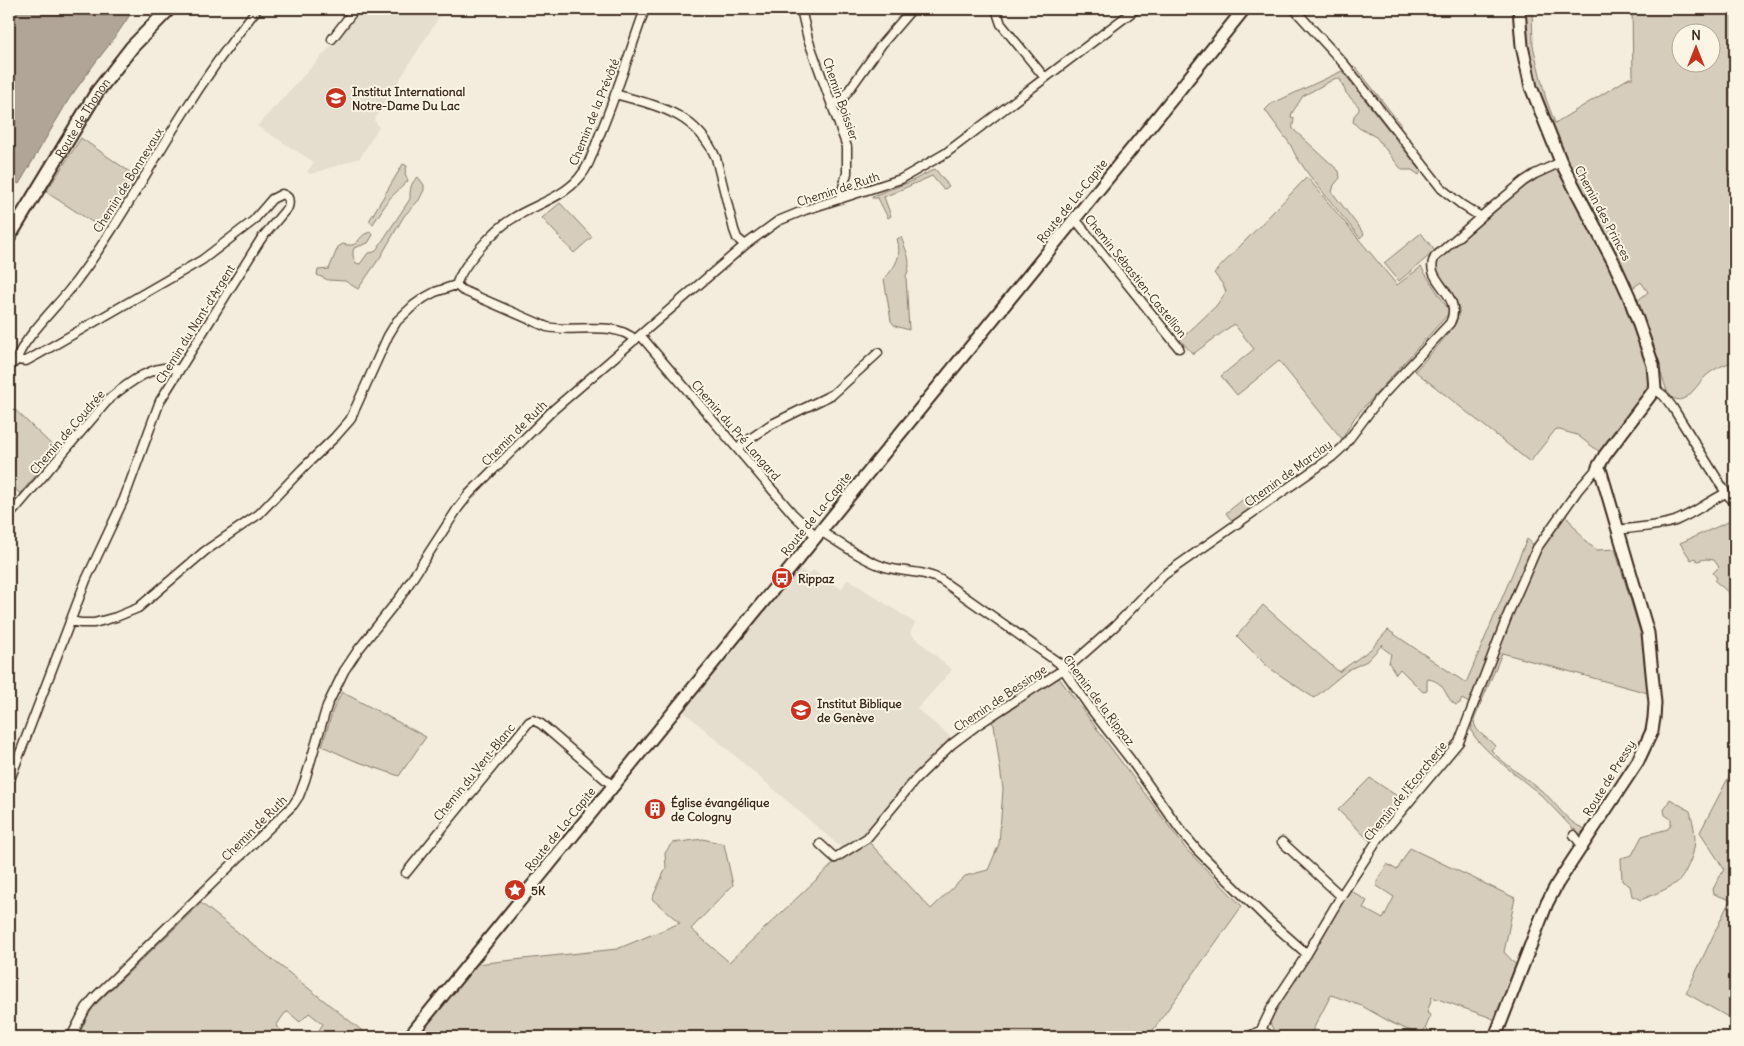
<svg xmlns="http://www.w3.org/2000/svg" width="1744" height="1046" font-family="Delius,sans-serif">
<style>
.built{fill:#e5ddce}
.green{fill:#d6cdbd;stroke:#887c6e;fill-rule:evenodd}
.water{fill:#b0a596;stroke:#817466}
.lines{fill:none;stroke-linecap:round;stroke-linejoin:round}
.street-casing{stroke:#3b2a1e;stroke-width:11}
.secondary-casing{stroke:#3b2a1e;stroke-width:15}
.primary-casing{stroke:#3b2a1e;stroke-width:16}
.street{stroke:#fcf5e5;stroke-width:8}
.secondary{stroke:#fcf5e5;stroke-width:11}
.primary{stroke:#fcf5e5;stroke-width:12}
.labels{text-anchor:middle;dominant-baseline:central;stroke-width:4;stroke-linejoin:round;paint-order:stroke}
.poi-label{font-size:12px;font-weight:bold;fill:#3b2a1e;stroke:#fcf5e5;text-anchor:start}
.street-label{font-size:12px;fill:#3b2a1e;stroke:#fcf5e5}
</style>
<rect width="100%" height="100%" fill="#f4eddd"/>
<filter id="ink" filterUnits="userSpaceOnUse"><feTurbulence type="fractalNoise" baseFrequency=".02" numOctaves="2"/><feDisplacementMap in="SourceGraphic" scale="10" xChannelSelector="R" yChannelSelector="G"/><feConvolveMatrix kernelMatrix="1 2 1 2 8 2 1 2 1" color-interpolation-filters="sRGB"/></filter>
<g filter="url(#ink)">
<path class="built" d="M359 9H444L374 120 379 127 360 158 311 174 307 172 314 162 257 126 330 47Z
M799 568 809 575 813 570 841 589 848 579 915 623 910 633 952 670 917 709 956 741 905 791 867 838 845 851 683 711Z"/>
<path class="green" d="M1524 9H1532L1533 46 1546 99 1555 123 1629 78H1633L1632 9H1735V361C1726 364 1715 368 1707 375 1697 383 1684 412 1668 394L1636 302 1648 292 1641 282 1631 289 1608 238 1572 176 1550 128 1528 63ZM1682 32H1712V62H1682Z
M1356 67 1401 125 1397 127 1353 70Z
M1342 71 1421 171 1419 175 1412 170H1402L1376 137 1359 128 1353 122 1354 116 1359 110V107L1346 93 1340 79 1336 78 1303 96 1292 113 1291 117 1294 118C1294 123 1292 125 1293 129L1339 171 1340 178 1334 185 1332 192 1364 234 1360 238 1309 175 1296 156 1290 144 1265 110 1271 104Z
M81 138 137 177 103 229 46 192Z
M403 164 407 166 405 173 408 181 390 198 373 224 369 221Z
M935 169 949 186 945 189 942 188 932 176 884 197 891 216 888 218 878 198H872V196L910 182Z
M1554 170 1559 171 1602 248 1628 307 1647 358 1649 378 1645 394 1601 453 1577 435 1556 429 1530 462 1415 371C1425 359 1462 324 1459 309 1457 300 1451 292 1446 285 1440 277 1435 271 1437 261L1532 180 1549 171Z
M418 177 424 185V190L419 200 404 216 381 256 358 289 345 281 328 280 317 275 318 270 329 269 338 247 343 244C362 249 355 235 371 232L373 235 368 243 354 248C352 254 353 258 356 263L360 264 368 253 375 252 410 199C410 190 410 183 418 177Z
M1307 177 1397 285 1421 267 1450 312 1355 417 1342 439 1279 361 1237 395 1221 376 1254 349 1234 324 1193 354 1180 340 1216 306 1226 292 1223 285 1214 273Z
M560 203 592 237 574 253 542 218Z
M1421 233 1435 251 1399 281 1384 263Z
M901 237C906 251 913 262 906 276L909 330 895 326 891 321 884 279C896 266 902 256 897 239Z
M9 404 57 450 20 494 9 482Z
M1596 478 1585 487 1566 516 1587 543 1597 550 1615 549 1645 648 1648 693 1502 653 1474 720C1474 733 1488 737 1495 746L1491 750C1506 766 1525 777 1542 791 1557 803 1565 822 1585 829L1579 835C1566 822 1554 808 1541 795 1527 783 1474 745 1471 729L1472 727 1471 721 1500 648 1509 620 1545 541 1581 490 1592 479Z
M1251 493 1259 505 1232 521 1226 513Z
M1735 519V598L1715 581 1717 578 1713 573 1719 567 1714 560 1706 559 1697 561 1695 558 1691 560 1680 543Z
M1527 539 1534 545 1506 606 1469 703 1462 699 1460 703 1456 705C1443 697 1447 682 1428 679L1427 681V691L1423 692 1400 669 1396 674 1389 663 1391 654 1382 647 1383 644 1367 661 1348 670 1314 698 1268 667 1237 636 1263 605 1339 672 1371 649 1388 630 1466 683Z
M1059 678 1186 849 1242 906 1148 1037H417L476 964 617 949 680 923 652 899 666 868 665 853 672 843 703 839 724 844 733 885 691 929 729 962 834 863 868 841 931 909 965 876 988 870 999 844 1003 789 994 725 991 721Z
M342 692 426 737 399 776 353 760 322 746 333 710Z
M1735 765V1021L1686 993 1730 900 1714 894 1713 889 1724 869 1700 832Z
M1370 778 1403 800 1370 841 1338 810Z
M1670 799 1690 811C1696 834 1698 846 1687 868 1684 874 1682 879 1676 883 1666 890 1652 895 1641 900L1632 896 1630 886 1622 881 1621 858 1632 855 1642 836 1668 829 1671 824V819L1665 815 1664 810Z
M1410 848 1515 898 1504 952 1517 966 1495 1020 1489 1017 1432 997 1427 1013 1431 1015 1422 1036 1392 1023 1362 1006 1331 995 1309 1037H1283L1275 1033 1270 1023 1277 1006 1313 952 1345 897 1350 890 1367 901 1363 908 1383 919 1394 897 1377 886V882L1387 864 1397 870Z
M201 903 370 1037H329L319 1030 323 1024 309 1013 300 1022 288 1012 285 1013 276 1026 285 1034 283 1037H78L87 1017 95 1005Z"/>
<path class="water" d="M9 9H134L113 40 95 63 69 99 19 184 9 178 13 174H9Z"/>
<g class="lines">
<g class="street-casing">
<path id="street" d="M801 9 808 39 847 147V173L840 199
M996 9 1001 24 1045 78
M1294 9 1345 65 1442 189 1462 205 1481 217
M332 39 355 9
M615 94C658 106 696 113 716 158L734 230 737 238 745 245
M833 105 844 97 882 44 912 9
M1075 219 1179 348
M456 285C463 264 495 228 515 217 535 205 563 197 579 178 590 166 594 148 600 134 617 93 630 51 645 9
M641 336 793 514 816 536
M17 360C20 342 59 304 71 288 113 234 146 172 182 115 205 78 230 43 257 9
M9 367 17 360 26 361 37 355 202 260 253 221 272 199 282 194C289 196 290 200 288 207L261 239 160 401 124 499 86 580 9 782
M1655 389 1664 396 1673 408 1726 493 1735 503
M737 448 770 425 833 394 878 353
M9 516 110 398C126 385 157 360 179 370
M1617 530C1636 527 1657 527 1675 521 1693 514 1709 501 1726 493
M820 531C839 542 864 561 885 567 905 573 921 570 941 580L1059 663 1091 709 1130 759 1179 828 1197 850 1265 917 1307 954
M70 621 81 623H94L116 617 138 608 205 551 259 514 302 469 335 437 350 420 388 336 397 321 414 305 424 298 435 292 456 285 462 290 547 327C573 333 616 320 635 340
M1574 835 1582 846
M1282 842 1341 896
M820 844 835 858 867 838 916 779 952 744 976 726 1073 663 1115 626 1164 575 1332 457 1343 447 1380 398 1450 323C1465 294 1421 280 1435 257L1490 209 1524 181 1535 174 1561 162
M406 873 529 722 533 720 541 724 613 786
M1261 1030 1273 1037
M71 1037 86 1008 94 998 293 805 299 796 305 780 327 706 344 671 358 650 401 596 458 508 469 494 553 410 745 245 778 221 805 210 901 179 946 153 1136 9
M1248 1037 1261 1030 1272 1007 1307 954 1341 896 1379 838 1459 742 1509 612 1537 548 1578 490 1598 467"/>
</g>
<g class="secondary-casing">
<path id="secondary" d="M409 1037 1160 114 1244 9
M1495 1037 1547 903 1557 884 1638 761 1652 731 1654 718 1655 703 1648 633 1601 472 1598 467 1605 455 1655 389 1653 365 1629 296 1613 261 1561 162 1531 87 1522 46 1519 9"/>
</g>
<g class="primary-casing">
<g id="primary">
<path id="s1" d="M9 237 97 92 132 47 169 9"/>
</g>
</g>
<use href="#street" class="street"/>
<use href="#secondary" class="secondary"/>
<use href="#primary" class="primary"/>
</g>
</g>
<defs>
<g id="school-disc" transform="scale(1.125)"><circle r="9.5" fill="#c8321e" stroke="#fcf5e5"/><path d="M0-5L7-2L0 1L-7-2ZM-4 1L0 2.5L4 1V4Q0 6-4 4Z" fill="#fff"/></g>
<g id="bus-disc" transform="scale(1.125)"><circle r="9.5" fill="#c8321e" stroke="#fcf5e5"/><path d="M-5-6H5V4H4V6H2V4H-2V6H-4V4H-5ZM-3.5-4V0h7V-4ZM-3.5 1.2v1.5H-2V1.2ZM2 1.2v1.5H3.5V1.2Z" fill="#fff"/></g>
<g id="university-disc" transform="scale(1.125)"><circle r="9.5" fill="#c8321e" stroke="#fcf5e5"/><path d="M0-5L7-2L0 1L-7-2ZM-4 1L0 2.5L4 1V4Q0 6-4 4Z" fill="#fff"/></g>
<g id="building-disc" transform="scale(1.125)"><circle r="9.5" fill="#c8321e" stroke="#fcf5e5"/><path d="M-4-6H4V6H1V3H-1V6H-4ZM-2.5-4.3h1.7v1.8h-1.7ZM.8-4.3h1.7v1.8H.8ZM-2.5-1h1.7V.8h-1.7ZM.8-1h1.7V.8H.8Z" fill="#fff"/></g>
<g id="sight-disc" transform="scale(1.125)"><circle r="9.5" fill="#c8321e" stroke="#fcf5e5"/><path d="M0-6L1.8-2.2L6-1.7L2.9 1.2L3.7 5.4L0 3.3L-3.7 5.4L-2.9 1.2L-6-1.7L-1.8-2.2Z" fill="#fff"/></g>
</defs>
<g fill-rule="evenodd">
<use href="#school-disc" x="336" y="98"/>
<use href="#bus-disc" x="782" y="578"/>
<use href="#university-disc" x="801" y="710"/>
<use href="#building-disc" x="655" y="809"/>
<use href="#sight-disc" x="515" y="890"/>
</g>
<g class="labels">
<g class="poi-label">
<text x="352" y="91">Institut International<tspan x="352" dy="14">Notre-Dame Du Lac</tspan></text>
<text x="798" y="578">Rippaz</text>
<text x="817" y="703">Institut Biblique<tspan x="817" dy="14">de Genève</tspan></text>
<text x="671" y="802">Église évangélique<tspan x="671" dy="14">de Cologny</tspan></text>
<text x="531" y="890">5K</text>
</g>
<g class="street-label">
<text transform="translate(841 99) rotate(71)">Chemin Boissier</text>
<text transform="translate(594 112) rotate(-68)">Chemin de la Prévôté</text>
<text stroke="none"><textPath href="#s1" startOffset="140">Route de Thonon</textPath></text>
<text transform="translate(128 180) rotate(-58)">Chemin de Bonnevaux</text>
<text transform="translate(838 189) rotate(-18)">Chemin de Ruth</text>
<text transform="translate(1072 201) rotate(-51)">Route de La-Capite</text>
<text transform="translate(1603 213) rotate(62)">Chemin des Princes</text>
<text transform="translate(1136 276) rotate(51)">Chemin Sébastien-Castellion</text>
<text transform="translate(195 324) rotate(-58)">Chemin du Nant-d'Argent</text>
<text transform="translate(736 430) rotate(49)">Chemin du Pré Langard</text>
<text transform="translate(67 432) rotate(-49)">Chemin de Coudrée</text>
<text transform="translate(514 433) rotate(-45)">Chemin de Ruth</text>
<text transform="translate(1288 473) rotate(-36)">Chemin de Marclay</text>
<text transform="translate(816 514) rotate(-51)">Route de La-Capite</text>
<text transform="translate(1000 698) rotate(-34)">Chemin de Bessinge</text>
<text transform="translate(1099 700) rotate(53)">Chemin de la Rippaz</text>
<text transform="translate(474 772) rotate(-51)">Chemin du Vent-Blanc</text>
<text transform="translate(1609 778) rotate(-58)">Route de Pressy</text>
<text transform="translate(1405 791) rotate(-51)">Chemin de l'Ecorcherie</text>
<text transform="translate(254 828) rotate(-45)">Chemin de Ruth</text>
<text transform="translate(560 829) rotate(-51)">Route de La-Capite</text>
</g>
</g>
<rect width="1744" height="1046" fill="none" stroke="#fcf5e5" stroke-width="30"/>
<rect x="15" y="15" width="1714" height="1016" fill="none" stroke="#3b2a1e" stroke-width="2" filter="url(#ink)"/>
<g transform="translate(1696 48)"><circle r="24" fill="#fcf5e5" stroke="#afa495"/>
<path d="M0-4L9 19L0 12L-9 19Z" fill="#c8321e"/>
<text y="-8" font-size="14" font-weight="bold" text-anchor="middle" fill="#3b2a1e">N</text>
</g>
</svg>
